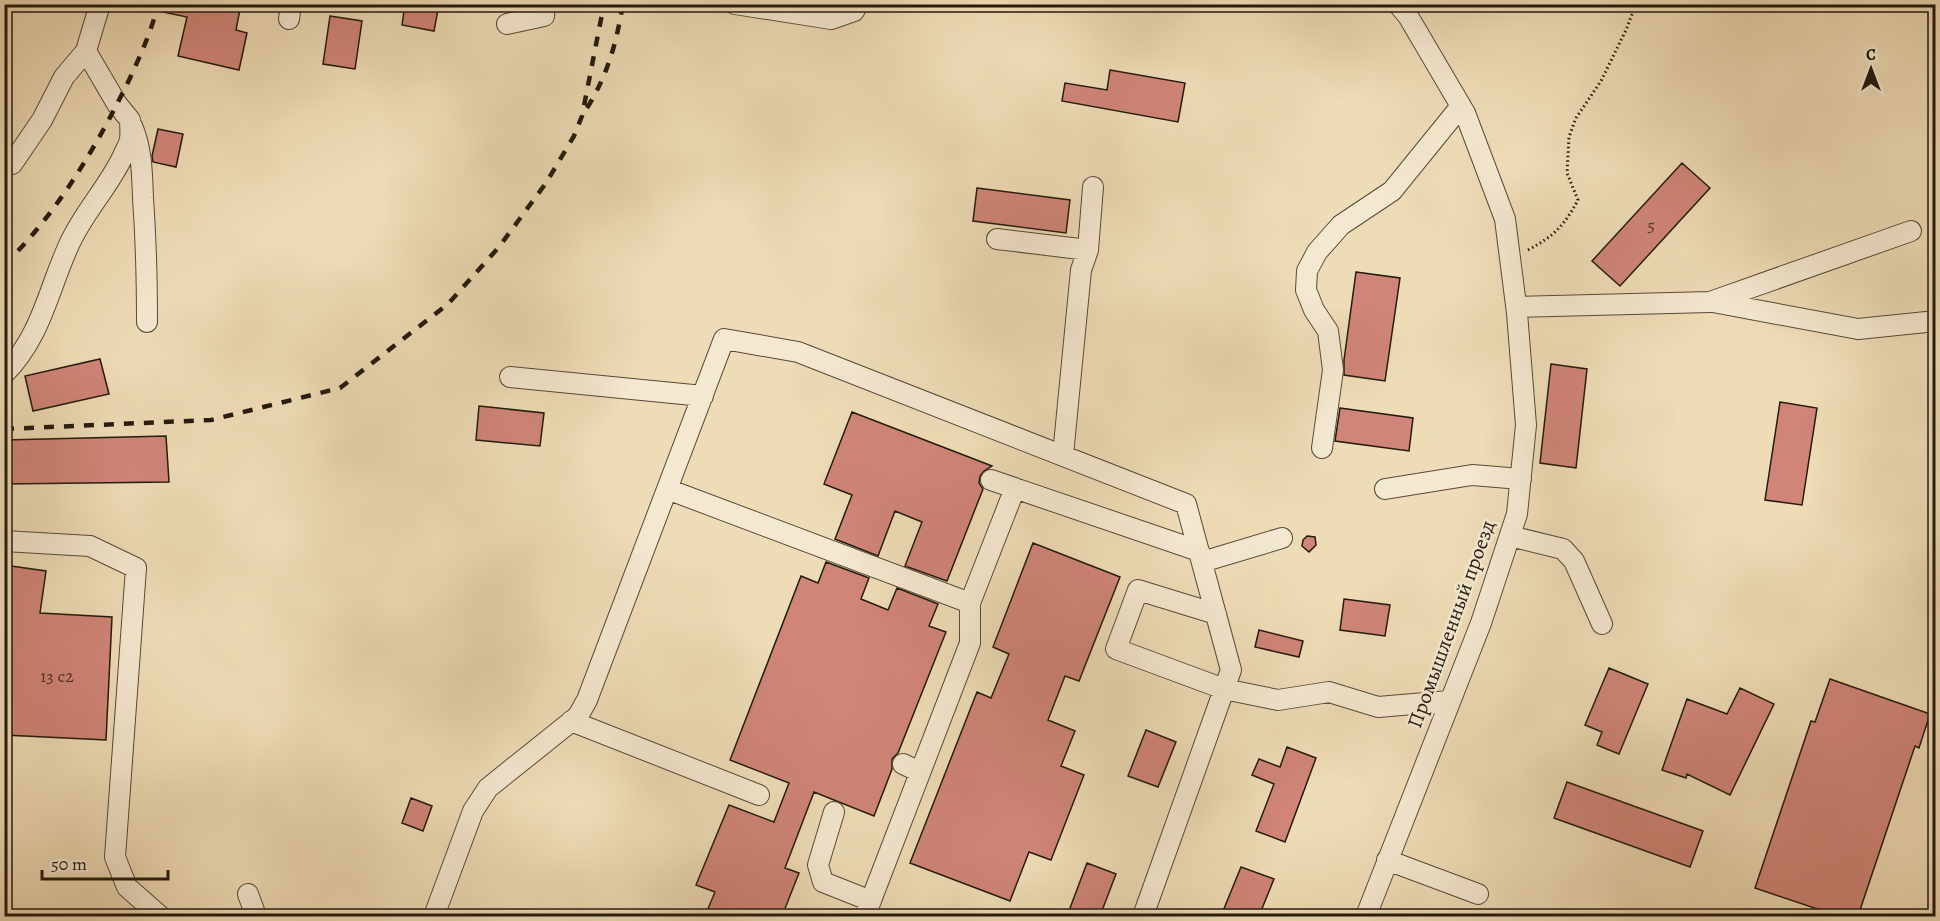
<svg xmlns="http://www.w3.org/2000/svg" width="1940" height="921" font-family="Alegreya,serif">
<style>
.building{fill:#d08578;stroke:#231a0e;stroke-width:1.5}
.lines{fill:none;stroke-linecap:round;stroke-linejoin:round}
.minor-casing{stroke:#564a38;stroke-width:22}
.path{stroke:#231a0e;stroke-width:3;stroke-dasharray:1.5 3;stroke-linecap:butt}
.minor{stroke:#f4e8d0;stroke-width:20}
.rail{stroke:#231a0e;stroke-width:4.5;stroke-dasharray:10 10;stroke-linecap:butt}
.labels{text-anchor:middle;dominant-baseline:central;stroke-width:5;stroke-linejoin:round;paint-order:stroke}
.number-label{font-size:18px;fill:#4e3528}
.street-label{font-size:21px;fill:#231a0e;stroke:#f4e8d0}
</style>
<rect width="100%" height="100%" fill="#eedcb6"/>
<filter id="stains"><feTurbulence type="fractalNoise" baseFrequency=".00333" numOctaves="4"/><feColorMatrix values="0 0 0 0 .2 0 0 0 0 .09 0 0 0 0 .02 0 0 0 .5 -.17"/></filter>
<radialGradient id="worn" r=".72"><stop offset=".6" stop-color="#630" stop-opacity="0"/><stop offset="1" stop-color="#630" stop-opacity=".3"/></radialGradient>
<path class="building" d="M159 4H241L236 30 247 33 239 70 178 56 187 17 158 11Z
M405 4H439L434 31 402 25Z
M330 16 362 21 355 69 323 64Z
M1110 70 1185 83 1178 122 1062 101 1065 83 1107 90Z
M158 129 183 134 176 167 153 162 152 156Z
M1682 163 1710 188 1620 286 1592 261Z
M977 188 1070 200 1066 233 973 221Z
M1356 272 1400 278 1385 381 1344 375V360Z
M100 359 109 394 33 411 25 376Z
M1551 364 1587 369 1576 468 1540 463Z
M1780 402 1817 408 1802 505 1765 500Z
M479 406 544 413 540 446 476 440Z
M1340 408 1413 418 1409 451 1335 441Z
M852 412 992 466 984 471 980 476 979 483 983 489 947 581 905 566 922 522 895 511 878 556 835 539 852 495 824 484Z
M166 436 169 482 4 484V440Z
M1307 536 1315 537 1316 545 1309 552 1302 546 1303 540Z
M1033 543 1120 577 1079 681 1065 676 1048 720 1075 731 1061 766 1084 775 1051 860 1029 852 1010 901 910 863 977 692 991 698 1009 654 993 647Z
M826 562 869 578 861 599 888 610 897 588 938 604 929 626 946 632 898 753 892 759V769L874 816 814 792 785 868 799 873 782 916 768 912 766 916H705L715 892 696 885 729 805 774 822 789 783 730 760 801 576 818 583Z
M4 565 46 571 40 613 112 617 106 740 4 735Z
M1344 599 1390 605 1385 636 1340 630Z
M1259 630 1303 641 1299 657 1255 647Z
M1609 668 1648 684 1619 754 1597 745 1602 732 1585 725Z
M1830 679 1930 714 1919 748 1915 746 1858 916H1838L1755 888 1811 721 1815 722Z
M1740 688 1774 704 1730 795 1687 774 1686 778 1662 770 1687 699 1727 714Z
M1146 730 1176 742 1158 787 1128 776Z
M1287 747 1316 758 1285 842 1256 831 1274 784 1252 775 1259 759 1280 767Z
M1567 782 1703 831 1690 867 1554 818Z
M411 798 432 806 423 831 402 823Z
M1087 863 1116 874 1100 916H1067Z
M1241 867 1274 879 1259 916H1221Z"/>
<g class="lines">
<g class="minor-casing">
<path id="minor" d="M735 4 831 19 854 11 858 4
M289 19 291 4
M507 24 544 16 545 4
M132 126C142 149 142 173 143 198 146 240 147 280 147 322
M4 164H12L42 120 64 77 86 51 100 4
M997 239 1088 250
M1713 302 1858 329 1936 321
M1517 307 1710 302 1911 231
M4 374C41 337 48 291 68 247 82 214 108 188 123 156 125 151 129 145 130 139 131 133 130 126 130 120L117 104 86 51
M510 377 703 396
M1322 448 1333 370 1328 331 1314 310 1306 290 1307 271 1317 252 1341 225 1392 191 1461 106
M1063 455 1081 270 1088 250 1093 187
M991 480 1199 551
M667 489 970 603
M1385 489 1472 475 1521 479
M1510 536 1563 549 1574 561 1602 624
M4 541 90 546 136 568 115 857 127 887 160 916
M1202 562 1282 538
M1216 614 1138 590 1116 649 1224 689 1278 700 1329 692 1378 707 1449 701
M571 721 759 795
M903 764 920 772
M834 812 818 865 823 882 871 901
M1387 860 1478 894
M248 894 256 916
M434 916 473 811 488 788 578 716 587 700 724 339 798 352 1186 504 1231 670 1143 916
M865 916 970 643V603L1015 488
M1366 916 1481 623 1517 514 1526 425 1517 313 1505 219 1465 113 1408 16 1398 4"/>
</g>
<path class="path" d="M1528 250C1554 236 1564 226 1578 200L1567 173 1569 137 1576 118 1601 81 1626 30 1636 4"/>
<use href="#minor" class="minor"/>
<path class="rail" d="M587 108C608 74 616 44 623 4
M4 265C58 213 98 144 130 78 141 54 152 30 158 4
M4 429 211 420 340 388 448 304 499 247 546 183 574 136 582 116 604 4"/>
</g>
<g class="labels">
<g class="number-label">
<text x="1651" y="225">5</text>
<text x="57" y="676">13 с2</text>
</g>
<g class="street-label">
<text transform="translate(1451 624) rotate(-70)">Промышленный проезд</text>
</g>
</g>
<rect width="1940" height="921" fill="none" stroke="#eedcb6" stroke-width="24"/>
<rect x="6" y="6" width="1928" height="909" fill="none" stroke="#231a0e" stroke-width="3"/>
<rect x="12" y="12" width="1916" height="897" fill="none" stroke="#231a0e" stroke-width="1.5"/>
<g transform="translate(1871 69)" stroke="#f4e8d0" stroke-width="4.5" paint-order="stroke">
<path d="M0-4.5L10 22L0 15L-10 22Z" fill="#231a0e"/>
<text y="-9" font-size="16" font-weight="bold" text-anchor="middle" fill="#231a0e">С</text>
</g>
<path d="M42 870v9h126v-9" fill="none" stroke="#231a0e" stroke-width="3"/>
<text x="51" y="870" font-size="18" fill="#231a0e" stroke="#f4e8d0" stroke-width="4.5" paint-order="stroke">50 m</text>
<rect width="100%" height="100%" filter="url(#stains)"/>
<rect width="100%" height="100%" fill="url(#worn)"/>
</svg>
